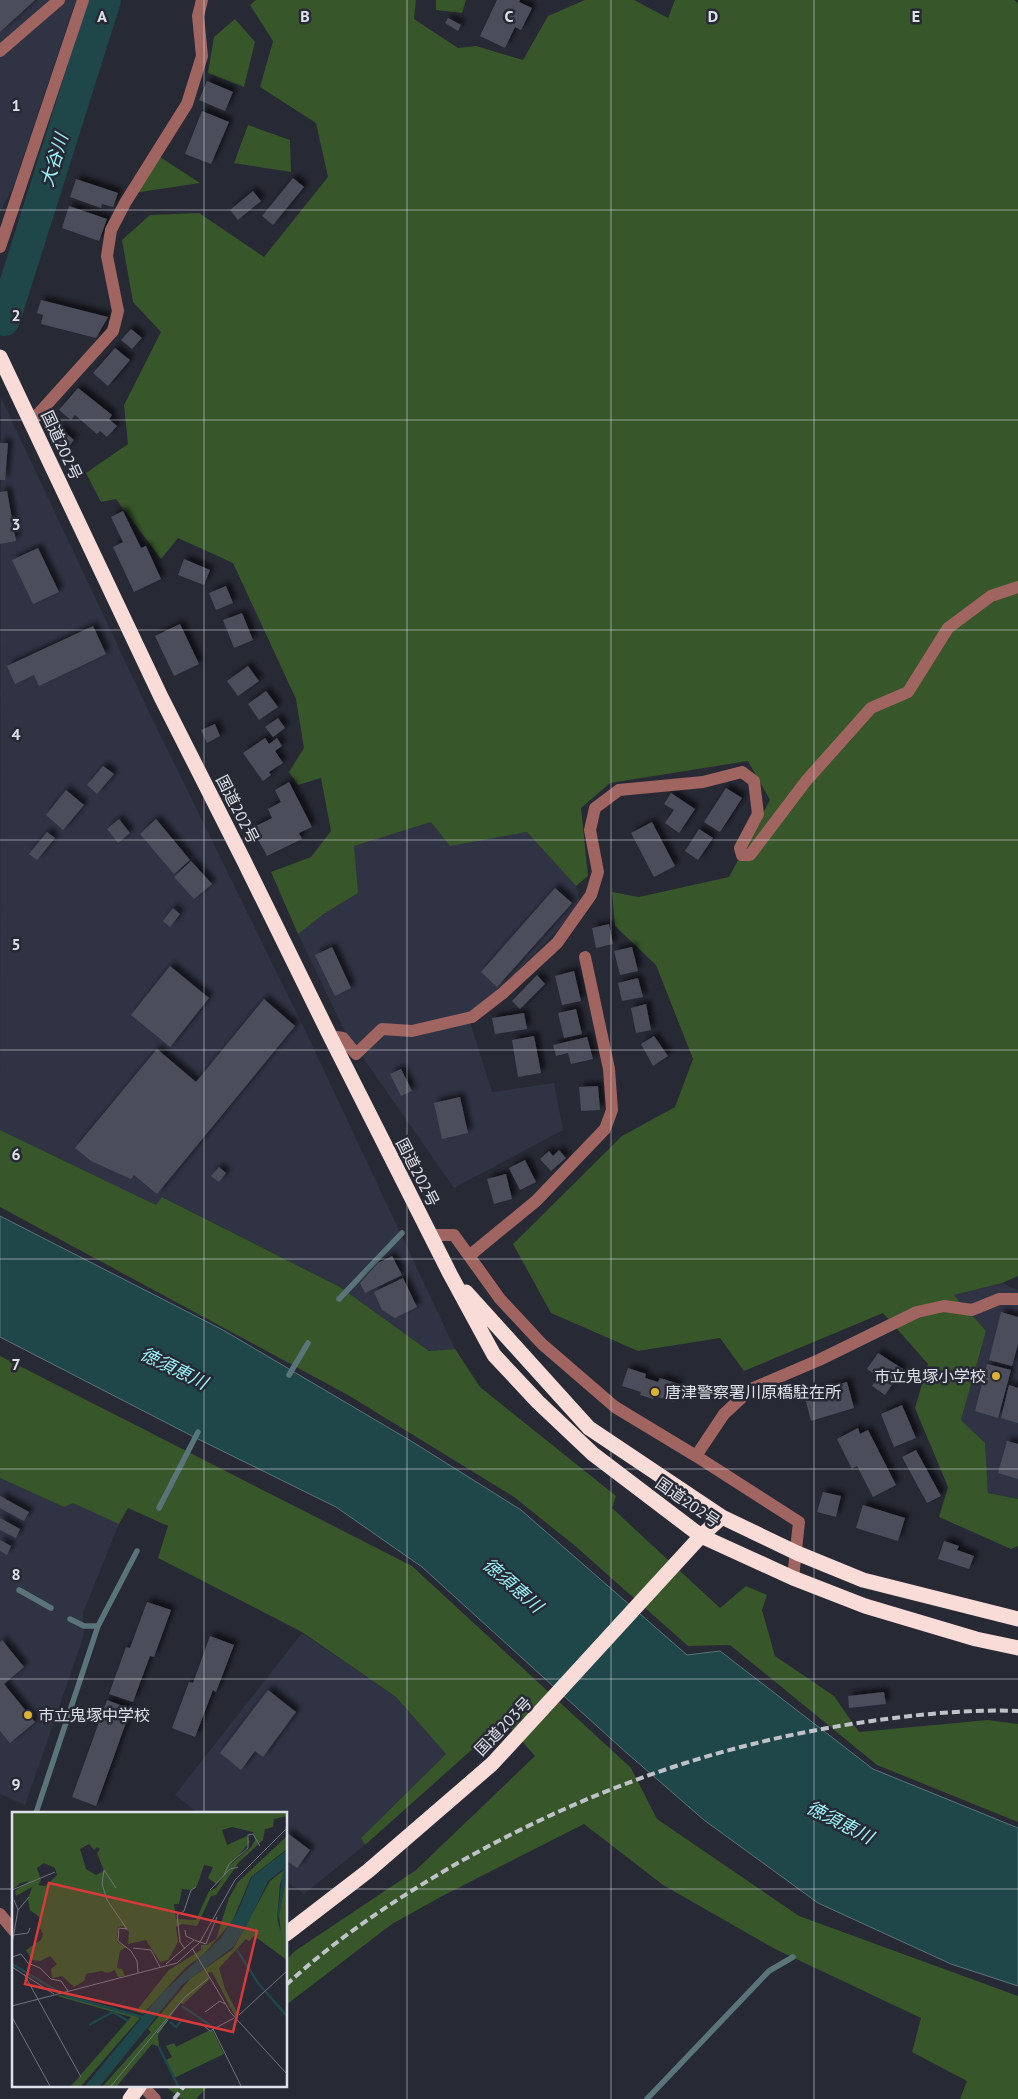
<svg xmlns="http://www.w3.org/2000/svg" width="1018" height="2099" font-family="'PT Sans','Noto Sans JP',sans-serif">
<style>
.built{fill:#303344}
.green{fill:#37562a}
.water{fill:#1f4749;stroke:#597579}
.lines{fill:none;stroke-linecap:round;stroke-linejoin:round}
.stream{stroke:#597579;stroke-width:5.5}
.river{stroke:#1f4749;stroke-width:32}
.building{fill:#4b4d5a;filter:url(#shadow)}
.minor{stroke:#a06560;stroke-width:12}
.highway{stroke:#f9dbd7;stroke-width:15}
.rail{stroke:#c0c2ca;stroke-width:4;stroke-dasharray:8 4;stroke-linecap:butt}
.grid{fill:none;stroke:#dfe1e9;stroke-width:1;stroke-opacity:0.55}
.poi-dot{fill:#dcb233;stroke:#272935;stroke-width:2}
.labels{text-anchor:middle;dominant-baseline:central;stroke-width:5;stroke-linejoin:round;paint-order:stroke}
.street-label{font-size:16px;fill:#dfe1e9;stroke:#272935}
.poi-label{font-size:16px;fill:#dfe1e9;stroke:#272935;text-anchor:start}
.water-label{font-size:18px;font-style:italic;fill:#9cf5fa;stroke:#272935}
.inset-river{fill:none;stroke:#1f4749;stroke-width:2.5}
.inset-road{fill:none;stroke:#71737d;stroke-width:1}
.view{fill:#d73a3b;fill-opacity:0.15;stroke:#d73a3b;stroke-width:2.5}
.inset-edge{fill:none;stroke:#dfe1e9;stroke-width:2.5}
.grid-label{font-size:16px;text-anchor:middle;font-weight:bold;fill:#dfe1e9;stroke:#272935;stroke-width:5;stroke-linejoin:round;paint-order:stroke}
</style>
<defs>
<filter id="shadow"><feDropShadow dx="4.5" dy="-4.5" stdDeviation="2.5" flood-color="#0009"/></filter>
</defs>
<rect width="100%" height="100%" fill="#272935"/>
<path class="built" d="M0 0H76L13 187 0 212Z
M1 398 149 712 304 1028 455 1349 429 1351 340 1287 163 1197 156 1205 0 1130Z
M431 822 450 845 527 832 576 886 581 905 500 990 467 1013 492 1092 554 1083 563 1130 454 1188 345 1032 298 934 325 913 354 846Z
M1002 1283 1018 1290V1499L988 1493 985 1443 961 1420 986 1331 954 1295Z
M0 1478 64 1507 73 1502 119 1524 83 1613 84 1635 25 1805 0 1794Z
M302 1633 396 1697 446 1754 361 1838 365 1845 304 1894 286 1881V1813H198L175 1795Z"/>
<path class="green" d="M256 0H416L414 19 458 48 476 46 523 60 548 16 585 0H634L668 18 675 0H1014L1018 3V1276L1002 1283 954 1295 986 1331 961 1420 985 1443 988 1493 1018 1499V1546L1011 1549 939 1517 948 1487 915 1408 928 1364 883 1313 744 1371 720 1338 638 1351 551 1313 513 1244 622 1136 675 1107 693 1059 656 965 615 926 612 892 639 897 729 877 770 800 748 761 610 783 581 808 588 876 576 886 527 832 450 846 431 822 354 846 358 893 325 913 298 934 271 872 311 857 331 831 321 778 298 785 289 772 304 748 296 699 233 563 178 538 161 559 116 499 101 502 86 473 128 444 124 405 161 332 133 302 122 240 150 215 199 213 264 257 328 177 316 123 260 87 273 41 250 5Z
M436 0H466L462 13 436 10Z
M235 19 255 42 244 87 208 73 214 37Z
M248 125 290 140 291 172 234 163Z
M160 157 200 183 134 193Z
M0 1130 156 1205 162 1197 340 1287 429 1351 455 1349 480 1387 616 1496 612 1508 720 1608 746 1586 767 1595 762 1610 775 1656 834 1696 859 1732 988 1720 1018 1724V1822L877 1765 730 1645 688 1646 574 1545 514 1497 348 1395 0 1207Z
M0 1356 412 1566 631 1768 657 1819 799 1916 1018 1996V2099H960L967 2081 912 2052 921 2018 775 1949 663 1885 584 1824 446 1894 392 1924 286 2005V1960L295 1951 416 1870 535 1756 504 1721 365 1845 361 1838 446 1754 396 1697 302 1632 158 1558 168 1526 128 1508 119 1524 73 1503 64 1507 0 1478Z
M164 2085H209L196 2099H181Z"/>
<path class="water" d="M0 1216 223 1330 411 1441 521 1510 687 1655 720 1651 873 1769 1018 1828V1986L951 1964 818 1903 704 1820 620 1747 422 1567 336 1507 194 1437 0 1337Z"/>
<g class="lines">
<path class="stream" d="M339 1299 402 1233
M289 1375 308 1343
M159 1508 198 1432
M19 1590 51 1608
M70 1619 84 1626H98
M36 1813 98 1626 137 1551
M647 2099 769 1971 793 1957"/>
<path class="river" d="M4 320 105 0"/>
</g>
<path class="building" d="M0 0H35L0 32Z
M497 0H520L519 2 532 8 521 30 515 27 505 48 480 36Z
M448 18 461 25 458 31 445 23Z
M207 81 233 92 225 111 199 100Z
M202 111 229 122 211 164 185 154Z
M293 178 304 187 273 225 262 216Z
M76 179 118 193 113 207 102 204 101 208 70 197Z
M253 191 261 201 238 220 230 210Z
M69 206 107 219 99 241 62 228Z
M41 300 108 317 96 338 41 324 43 315 37 313Z
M131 329 142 338 132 349 121 340Z
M115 348 130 360 108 386 93 373Z
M78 388 112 415 109 419 117 426 107 437 100 431 97 434 75 415 71 420 59 410Z
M60 428 74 440 64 452 53 435Z
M0 443H8L5 480H0Z
M7 491 16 541 0 544V492Z
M123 511 141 548 146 546 161 579 134 592 113 547 123 542 111 517Z
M38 548 59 592 33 604 12 560Z
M184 559 210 570 204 585 178 575Z
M226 586 233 603 216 610 209 593Z
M242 613 253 640 234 648 223 620Z
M180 624 199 664 174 676 155 636Z
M93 626 106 654 39 686 34 675 15 684 7 666Z
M248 666 259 681 238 696 227 681Z
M266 691 278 707 259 720 248 704Z
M278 718 285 728 273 737 265 727Z
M215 724 220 736 207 743 201 730Z
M265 738 269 744 277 738 282 746 275 751 283 763 269 772 271 775 263 781 243 753Z
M103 766 114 774 97 794 87 785Z
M289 782 312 827 299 833 302 839 267 856 252 828 272 818 268 809 281 802 275 790Z
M726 788 742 798 720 832 704 822Z
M66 790 84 805 63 830 46 815Z
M671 793 695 809 679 833 665 823 674 810 664 804Z
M119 819 130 833 118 843 107 829Z
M156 819 190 860 174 874 140 834Z
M652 822 675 866 654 877 631 833Z
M699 829 713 838 698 860 685 851Z
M47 832 55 838 37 860 29 854Z
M191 861 212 884 194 899 174 877Z
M555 888 572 903 497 987 481 972Z
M173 908 180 914 170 927 163 921Z
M609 924 613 944 596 948 592 928Z
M332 947 351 988 335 996 315 955Z
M632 947 638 971 620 975 614 951Z
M170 966 209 998 170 1047 131 1015Z
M574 971 581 1001 562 1005 555 976Z
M537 975 545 984 520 1009 512 1001Z
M638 978 643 997 622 1001 618 983Z
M264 999 295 1026 157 1194 134 1175 131 1179 91 1161 75 1148 157 1049 196 1082Z
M646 1004 651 1030 636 1033 631 1008Z
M576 1009 582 1034 564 1038 558 1013Z
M524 1013 527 1029 495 1034 492 1018Z
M534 1036 541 1073 518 1077 512 1040Z
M654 1036 668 1056 653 1066 641 1044Z
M587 1037 593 1059 571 1064 568 1053 556 1056 553 1045Z
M401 1069 412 1091 401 1096 390 1074Z
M598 1086 600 1110 581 1111 579 1087Z
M460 1097 468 1133 442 1139 434 1103Z
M559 1150 566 1158 551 1171 540 1159 549 1151 553 1156Z
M525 1160 536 1182 520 1190 509 1168Z
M219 1167 226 1173 219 1182 211 1176Z
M506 1174 512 1199 494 1204 487 1179Z
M392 1256 402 1275 365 1293 360 1283 378 1263Z
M403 1278 417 1307 395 1318 382 1310 374 1292Z
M1001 1312 1018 1317V1344L1012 1366 989 1360Z
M878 1353 903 1369 885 1395 872 1386 878 1377 867 1369Z
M987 1364 1011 1370 998 1418 975 1411Z
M628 1368 646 1374 645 1378 658 1382 660 1378 679 1384 674 1402 654 1396 653 1399 640 1395 641 1392 622 1386Z
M847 1382 854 1408 811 1421 804 1394Z
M1009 1385 1018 1388V1423L1001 1418Z
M902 1405 916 1438 894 1447 881 1414Z
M858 1428 860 1434 868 1430 896 1485 873 1497 857 1466 852 1469 837 1439Z
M1007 1441 1018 1444V1479L998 1473Z
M916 1450 941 1496 927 1503 902 1457Z
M823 1492 841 1496 836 1517 817 1512Z
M0 1496 29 1512 24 1521 0 1508Z
M863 1505 905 1518 898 1541 856 1528Z
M0 1518 20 1529 16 1538 0 1530Z
M0 1540 11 1546 7 1555 0 1551Z
M944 1541 959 1546 957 1550 974 1556 969 1569 938 1559Z
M147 1602 171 1610 154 1657 150 1656 133 1702 109 1694 126 1647 130 1648Z
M210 1636 234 1645 216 1692 213 1690 195 1737 172 1728 189 1682 193 1683Z
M2 1640 24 1667 4 1684 35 1722 10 1743 0 1731V1642Z
M268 1690 296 1712 263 1757 255 1751 241 1770 220 1753Z
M884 1692 886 1704 849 1708 848 1696Z
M107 1700 131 1709 96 1806 72 1797Z
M286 1832 310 1850 297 1868 286 1860Z"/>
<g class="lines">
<path class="minor" d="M0 51 59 0
M0 247 83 0
M31 422 113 331 118 311 107 256 111 230 125 203 187 104 202 56 198 16 202 0
M330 1036 343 1038 356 1054 382 1029 412 1031 472 1017 503 993 557 943 591 895 598 872 590 830 595 808 619 790 703 782 742 772 754 781 758 814 740 848 742 855H750L806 781 871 708 908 692 948 628 991 596 1018 587
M431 1235H454L500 1299 542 1344 615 1407 696 1456 799 1522 793 1578
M469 1256 536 1201 605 1129 612 1110 609 1069 585 957
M696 1456 724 1414 751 1389 819 1360 917 1312 944 1306 972 1310 999 1299H1018
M0 1914 14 1931
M142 2085 155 2099"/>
<path class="highway" d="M0 357 161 697 244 861 330 1036 450 1274 494 1355 538 1402 593 1454 701 1536 793 1578 865 1606 976 1639 1018 1648
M466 1292 589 1428 722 1517 797 1553 863 1580 1018 1619
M286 1934 368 1871 492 1764 701 1536 722 1517
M130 2099 140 2085"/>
<path class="rail" d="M286 1985C338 1937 396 1899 456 1864 583 1792 713 1745 858 1723 911 1715 965 1709 1018 1711
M174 2099 185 2085"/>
</g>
<path class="grid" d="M204 0V1813M407 0V2099M611 0V2099M814 0V2099M0 210H1018M0 420H1018M0 630H1018M0 840H1018M0 1050H1018M0 1259H1018M0 1469H1018M0 1679H1018M0 1889H14M286 1889H1018M204 2085V2099"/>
<g class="poi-dot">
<circle cx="996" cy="1376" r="5"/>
<circle cx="655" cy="1392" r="5"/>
<circle cx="28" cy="1715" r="5"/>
</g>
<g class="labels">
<g class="street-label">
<text transform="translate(62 445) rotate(65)">国道202号</text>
<text transform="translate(238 809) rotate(63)">国道202号</text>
<text transform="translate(418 1172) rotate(63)">国道202号</text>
<text transform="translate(688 1502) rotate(35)">国道202号</text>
<text transform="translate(503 1726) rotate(-46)">国道203号</text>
</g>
<g class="poi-label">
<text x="986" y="1376" text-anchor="end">市立鬼塚小学校</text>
<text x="665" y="1392">唐津警察署川原橋駐在所</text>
<text x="38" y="1715">市立鬼塚中学校</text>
</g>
<g class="water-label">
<text transform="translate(54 160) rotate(-73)">大谷川</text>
<text transform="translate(174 1368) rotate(26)">徳須恵川</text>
<text transform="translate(513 1585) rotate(41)">徳須恵川</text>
<text transform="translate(840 1822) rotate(27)">徳須恵川</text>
</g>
</g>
<g transform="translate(12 1812)">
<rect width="275" height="275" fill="#272935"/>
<path d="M0 1H275V4L262 7 261 15 253 17 251 28 227 50 204 83 199 84 185 114 170 112 164 115 166 130 156 148 148 150 134 128 116 132 117 120 110 114 106 115 105 130 114 135 108 139 105 156 110 157 113 164 106 165 103 158 96 161 89 159 74 162 72 169 62 175 50 164 40 166 39 157 45 152 38 144 28 149 20 148 14 138 29 128 31 122 26 112 30 107 18 98 16 87 20 75 4 84 3 79 17 69 8 71 0 79ZM220 15 241 20 243 28 239 35 218 53 238 30 235 24 215 33 210 18ZM77 32 82 38 85 35 88 37 85 41 92 59 84 63 74 57 68 37ZM32 51 43 56 45 63 33 74 26 73 29 68 25 56ZM192 53 201 55 196 66 204 72 211 65 204 76 197 79 184 108 164 107 162 92H167L170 77 178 78 185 74ZM275 24V37L239 65 221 108 192 142 173 156 131 202 104 194 124 199 157 158 189 138V133H195L204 127 217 86 226 70ZM273 57 268 72 265 107 269 120 267 103 275 61V148L242 124 237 129 234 127 207 156 213 177 226 202 223 204 200 160 196 161 197 168 171 192 168 191 146 223 147 235 140 232 105 274H91L139 220 136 217 178 167 221 137 258 69ZM49 183 103 196 128 206 69 274H59L119 205 45 184ZM196 219H201L212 242 162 266 154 248 160 245 154 234 162 231 164 235Z" fill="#37562a" fill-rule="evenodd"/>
<path d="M275 38V61L266 108 269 122 265 107 271 57 256 69 234 115 221 135 170 173 88 274H73L150 181 209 126 225 101 240 65Z" fill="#1f4749"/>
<path class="inset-river" d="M225 138 246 171 275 204M0 152 45 179M51 183 134 206M170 194 198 213M158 210 164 215 169 209M77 213 101 200 116 209M147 235 166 274"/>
<path class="inset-road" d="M212 63 217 52 236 36V23L241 22 248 34M104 76 92 58 90 72 95 88 115 117 107 116 106 129 119 139 125 149 126 161M0 78 43 60M198 78 218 57 226 55M6 98 17 85M173 118 174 124 182 128M2 123 16 121 18 116M0 132 6 98 2 88M121 136 139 138 148 155M180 136 219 201 275 262M173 137 168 130 165 103 172 99 179 78 184 75M0 145 9 142 16 151 28 156 39 167 49 169 56 179M154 152 182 128 194 132 205 105M0 155 42 182M12 162 69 265M0 194 165 151 188 130 223 68 275 16M193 200 208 189 213 192M227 203 275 159M0 205 38 274M191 213 198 219 222 206M201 217 229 274M145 221 156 208M99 274 173 185 198 165"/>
<path class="view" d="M37 71 245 119 221 220 13 172Z"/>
<rect width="275" height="275" class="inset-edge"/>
</g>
<g class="grid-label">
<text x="102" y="22">A</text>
<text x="305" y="22">B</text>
<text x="509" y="22">C</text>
<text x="713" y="22">D</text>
<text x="916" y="22">E</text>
<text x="16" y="111">1</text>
<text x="16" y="321">2</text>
<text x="16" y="530">3</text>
<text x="16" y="740">4</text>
<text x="16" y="950">5</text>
<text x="16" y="1160">6</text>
<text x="16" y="1370">7</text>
<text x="16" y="1580">8</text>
<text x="16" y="1790">9</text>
</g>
</svg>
